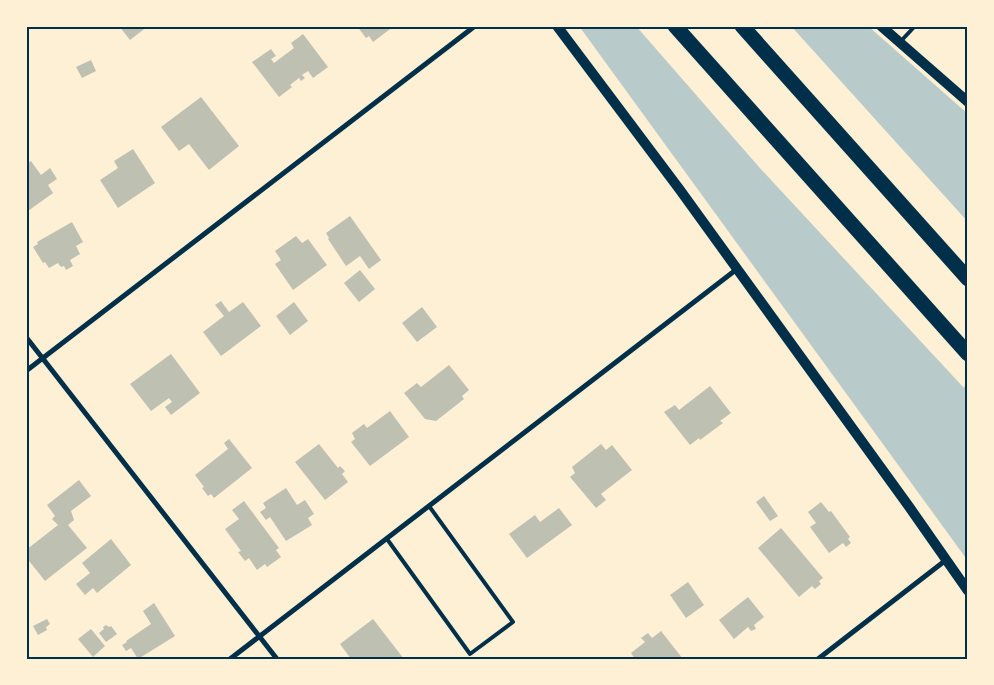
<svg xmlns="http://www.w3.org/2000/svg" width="994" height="685" font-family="'DejaVu Sans',sans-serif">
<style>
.green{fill:#b9caca}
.building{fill:#bec0b2}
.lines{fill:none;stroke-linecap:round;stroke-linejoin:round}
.service{stroke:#003049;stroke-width:4}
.minor{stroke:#003049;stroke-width:5}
.secondary{stroke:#003049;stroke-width:10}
.motorway{stroke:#003049;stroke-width:15}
.neatline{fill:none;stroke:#003049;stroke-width:2}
</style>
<rect width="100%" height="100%" fill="#fdf0d5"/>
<path class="green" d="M579 26H636L759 167 964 388 968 373V561Z
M791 26H868L968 114V222Z"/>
<path class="building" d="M119 26H148L130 40Z
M357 26H394L373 42 369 36 366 38Z
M303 34 328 67 313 78 308 71 302 75 305 78 301 81 299 78 290 85 292 87 279 97 252 62 271 49 276 56 271 59 274 63 294 48 291 43Z
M91 60 96 71 82 78 76 67Z
M201 97 239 146 209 170 189 144 179 151 161 127Z
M133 149 155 183 118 208 100 180 118 168 114 161Z
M31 161 41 175 50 168 57 179 48 185 53 193 28 211 26 208V164Z
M350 216 381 260 369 269 360 256 346 266 328 239 329 238 326 233Z
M72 222 83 242 76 246 80 254 70 260 73 266 66 270 64 266 61 267 58 263 49 268 45 262 43 263 33 247 38 244 37 242Z
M296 236 302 243 308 239 327 265 293 290 275 264 281 260 275 251Z
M360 270 375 289 359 302 344 283Z
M221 301 229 312 243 302 261 326 221 356 203 332 224 316 215 305Z
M294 302 308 321 290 335 276 316Z
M422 307 437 327 417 342 402 323Z
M171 354 200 393 171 415 165 407 172 402 169 398 151 411 130 384Z
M449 365 469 390 462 396 464 399 436 421 425 419 404 393 417 383 421 387Z
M710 386 731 413 720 421 723 423 700 440 699 438 690 445 664 412 675 405 679 410Z
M390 411 409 437 370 466 351 442 355 439 352 433 364 424 367 428Z
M229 439 252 468 214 498 211 494 208 496 202 488 204 487 195 475 228 449 224 443Z
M319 444 338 468 340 466 345 471 342 474 348 482 325 500 295 462Z
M601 444 606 450 612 445 632 470 601 494 606 500 596 508 570 477 575 473 572 467Z
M79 480 91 496 71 511 74 520 68 525 87 548 45 581 26 557V550L58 525 52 519 55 516 47 505Z
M286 488 297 505 305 500 314 514 308 518 312 525 286 541 270 517 266 520 260 512 266 508 263 503Z
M764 496 778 516 770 521 756 502Z
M244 501 279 548 276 550 281 557 267 567 265 564 257 570 249 558 245 561 238 552 241 551 225 529 239 519 232 510Z
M821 502 829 512 831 511 850 537 848 539 851 543 846 547 843 543 829 553 810 527 816 523 808 512Z
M559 508 572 525 527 558 509 534 535 515 540 522Z
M781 528 823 578 819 581 821 584 815 589 812 586 799 597 758 548Z
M111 539 131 565 97 593 93 588 85 595 76 584 90 573 82 563Z
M688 582 704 605 686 618 670 595Z
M748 597 764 617 754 625 756 629 751 631 748 627 734 639 719 620Z
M154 603 175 636 138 659 131 648 126 651 122 645 127 642 126 641 151 624 143 611Z
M47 619 50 624 46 627 47 630 38 635 33 626Z
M373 619 404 659H351L340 644Z
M106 625 109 627 111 626 117 634 106 642 99 633 104 629 103 627Z
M91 629 105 646 93 657 78 639Z
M661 631 683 659H635L631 653 645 642 641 638 648 633 652 638Z"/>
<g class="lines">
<path class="service" d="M901 41 915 26
M387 539 470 654 513 622 429 506"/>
<path class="minor" d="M26 337 277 659
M26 371 475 26
M230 659 737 269
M818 659 946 560"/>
<path class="secondary" d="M557 26 680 190 910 508 968 591
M881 26 968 102"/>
<path class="motorway" d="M675 26 968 354
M742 26 968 279"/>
</g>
<rect width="994" height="685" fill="none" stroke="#fdf0d5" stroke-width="55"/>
<rect x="28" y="28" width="938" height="630" class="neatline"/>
</svg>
